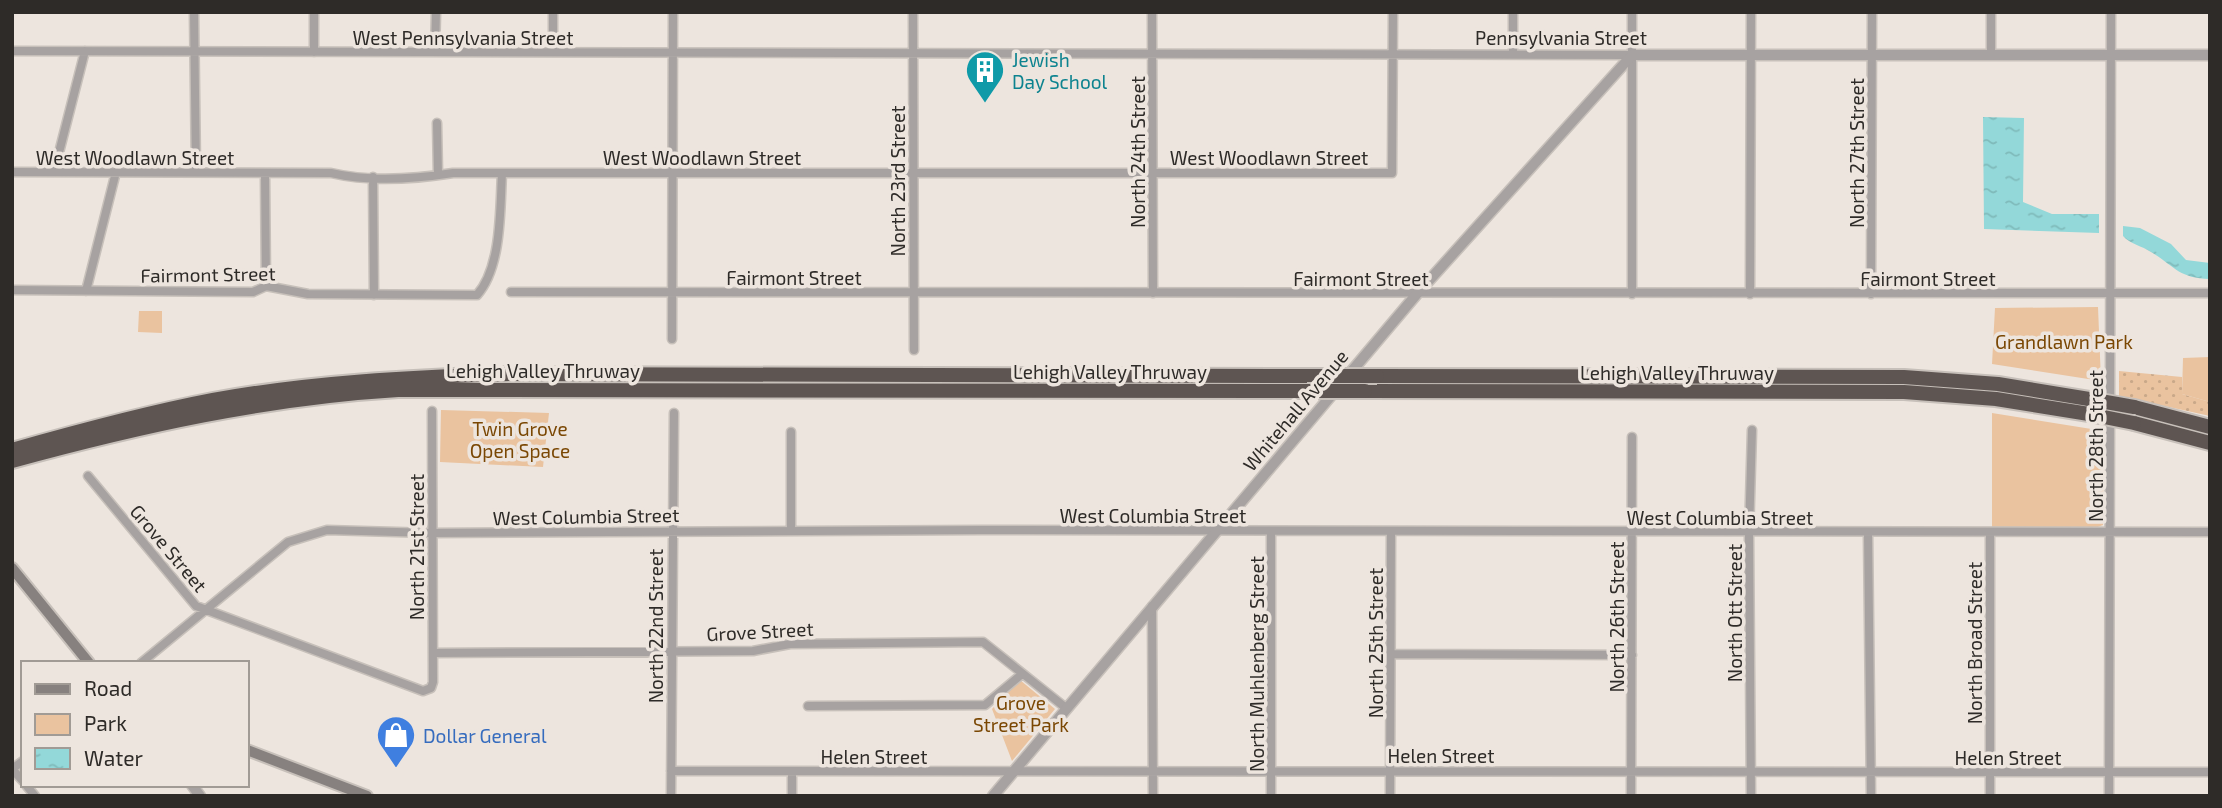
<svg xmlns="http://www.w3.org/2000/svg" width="2222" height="808" font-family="'Exo 2',sans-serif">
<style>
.grass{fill:url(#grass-dots)}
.green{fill:#eac39f}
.water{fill:url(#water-ripples)}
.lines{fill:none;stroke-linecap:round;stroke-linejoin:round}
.minor-casing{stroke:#c7c0ba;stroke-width:11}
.tertiary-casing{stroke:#c7c0ba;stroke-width:13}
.secondary-casing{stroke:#c7c0ba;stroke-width:14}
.motorway-casing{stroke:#c7c0ba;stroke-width:18}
.minor{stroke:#a7a2a1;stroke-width:8}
.tertiary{stroke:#a7a2a1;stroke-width:10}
.secondary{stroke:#87817f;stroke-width:10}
.motorway{stroke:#5e5552;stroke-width:14}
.motorway-bridge-casing{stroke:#c7c0ba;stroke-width:18;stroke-linecap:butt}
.motorway-bridge{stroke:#5e5552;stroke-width:14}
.labels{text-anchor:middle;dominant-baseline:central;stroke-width:7;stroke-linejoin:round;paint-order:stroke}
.street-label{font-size:19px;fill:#2e2b28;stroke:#ede5de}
.culture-label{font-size:19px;fill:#0d838f;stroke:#ede5de;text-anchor:start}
.park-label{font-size:19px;fill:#7a4703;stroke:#ede5de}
.shop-label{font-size:19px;fill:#366cbe;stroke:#ede5de;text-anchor:start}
</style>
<defs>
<pattern id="grass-dots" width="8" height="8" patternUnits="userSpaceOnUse" patternTransform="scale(1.75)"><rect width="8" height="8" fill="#eac39f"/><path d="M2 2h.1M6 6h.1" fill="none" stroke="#c9a889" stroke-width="1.8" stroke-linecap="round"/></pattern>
<pattern id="water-ripples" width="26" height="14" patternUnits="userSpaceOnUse" patternTransform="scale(1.75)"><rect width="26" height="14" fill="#93d8d9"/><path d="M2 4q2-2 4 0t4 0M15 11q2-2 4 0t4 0" fill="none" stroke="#7fbaba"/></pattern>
</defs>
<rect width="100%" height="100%" fill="#ede5de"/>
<path class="grass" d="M2119 371 2182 377V394L2210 402V416L2119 396Z"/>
<path class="green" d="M2098 307 2101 381 1992 364 1995 308Z
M139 311H162V333L138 332Z
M2210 357V402L2182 394 2183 358Z
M441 410 549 413 543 467 440 462Z
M1992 413 2104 431 2103 525 2095 528H1992Z
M1020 680 1055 709 1012 761 992 709Z"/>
<path class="water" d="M1983 117 2024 118 2023 202 2052 214H2099V233L1984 229Z
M2123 226 2140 228 2171 244 2186 260 2210 263V279C2178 278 2176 267 2151 252 2142 246 2130 244 2123 236Z"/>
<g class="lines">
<g class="minor-casing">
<path id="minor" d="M194 12 196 172
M913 12 914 350
M1152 12 1153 293
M1513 12V54
M1632 12V294
M12 51 1632 55
M314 52V12
M435 52 436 12
M553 52V12
M1991 54V12
M437 123 438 175
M12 172 331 173C369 182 415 179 453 173H1392L1393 12
M54 172 85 51
M265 173 266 286
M373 177 374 295
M12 290 253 292 266 286 308 294 477 295C502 267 500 208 502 173
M86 291 116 172
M511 292 2210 293
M1750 294 1751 12
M1871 294 1872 12
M672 339 673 12
M791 432V531
M88 476 196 606 423 691 431 688 433 682 432 411
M1271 531V796
M1868 533 1871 796
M1152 606 1153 796
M433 653 753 651 790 644 983 642 1066 708
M1393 654 1632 655
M141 663 288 542 327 530 431 533 982 530 2210 532
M808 706 985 705 1022 674
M12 769 23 781
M12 769 23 761
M671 771 2210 772
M26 785 35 796
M671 796 674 413
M792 796V773
M1390 796 1391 531
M1631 796 1632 437
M1751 796 1749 534 1752 430
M1990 796V533
M2109 796 2111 12"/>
</g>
<g class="tertiary-casing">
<path id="tertiary" d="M192 785 200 796
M993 796 1416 295 1632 55H2210"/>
</g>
<g class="secondary-casing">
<path id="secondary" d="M12 568 89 663
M247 750 367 796"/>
</g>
<g class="motorway-casing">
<path id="motorway" d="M1377 376 1904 377 1998 384 2089 399
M1365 391 1904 392 1996 399 2089 414
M2134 407 2210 427
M2134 423 2210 443
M12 450C79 431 145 413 213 400 311 382 410 377 509 374L1320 376
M12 461C140 426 266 398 398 390L1307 391"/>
</g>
<use href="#minor" class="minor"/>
<use href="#tertiary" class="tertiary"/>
<use href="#secondary" class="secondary"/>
<use href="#motorway" class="motorway"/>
<g class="motorway-bridge-casing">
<path id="motorway-bridge" d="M1320 376H1377
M1307 391H1365
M2089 399 2134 407
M2089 414 2134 423"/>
</g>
<use href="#motorway-bridge" class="motorway-bridge"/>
</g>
<defs>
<g id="building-pin" transform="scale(2.0125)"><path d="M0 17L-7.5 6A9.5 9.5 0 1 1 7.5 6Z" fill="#0f9aa8" stroke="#ede5de"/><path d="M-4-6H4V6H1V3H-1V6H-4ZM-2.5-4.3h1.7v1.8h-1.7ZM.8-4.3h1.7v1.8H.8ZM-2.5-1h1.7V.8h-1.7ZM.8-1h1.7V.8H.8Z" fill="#fff"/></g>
<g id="shop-pin" transform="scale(2.0125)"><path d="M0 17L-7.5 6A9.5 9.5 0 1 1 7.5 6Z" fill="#3f7fe0" stroke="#ede5de"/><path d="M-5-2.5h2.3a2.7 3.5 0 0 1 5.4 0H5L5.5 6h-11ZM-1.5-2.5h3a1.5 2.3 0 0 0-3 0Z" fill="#fff"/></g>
</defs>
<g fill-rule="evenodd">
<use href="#building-pin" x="985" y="70"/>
<use href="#shop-pin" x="396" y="735"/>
</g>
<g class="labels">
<g class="street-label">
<text x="463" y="37">West Pennsylvania Street</text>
<text x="1561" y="37">Pennsylvania Street</text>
<text transform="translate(1137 152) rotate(-90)">North 24th Street</text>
<text transform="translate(1856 153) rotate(-90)">North 27th Street</text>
<text x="135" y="157">West Woodlawn Street</text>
<text x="702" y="157">West Woodlawn Street</text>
<text x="1269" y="157">West Woodlawn Street</text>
<text transform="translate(897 181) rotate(-90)">North 23rd Street</text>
<text transform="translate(208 274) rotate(-1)">Fairmont Street</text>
<text x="794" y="277">Fairmont Street</text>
<text x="1361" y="278">Fairmont Street</text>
<text x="1928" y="278">Fairmont Street</text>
<text x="543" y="370">Lehigh Valley Thruway</text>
<text x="1110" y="371">Lehigh Valley Thruway</text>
<text x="1677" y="372">Lehigh Valley Thruway</text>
<text transform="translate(1295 410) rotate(-50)">Whitehall Avenue</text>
<text transform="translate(2095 446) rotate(-90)">North 28th Street</text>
<text x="1153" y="515">West Columbia Street</text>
<text transform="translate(586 516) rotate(-1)">West Columbia Street</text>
<text x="1720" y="517">West Columbia Street</text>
<text transform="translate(416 547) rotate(-90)">North 21st Street</text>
<text transform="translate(169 548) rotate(50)">Grove Street</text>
<text transform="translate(1734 613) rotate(-90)">North Ott Street</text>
<text transform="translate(1616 617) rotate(-90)">North 26th Street</text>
<text transform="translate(655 626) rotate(-90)">North 22nd Street</text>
<text transform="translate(760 631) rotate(-3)">Grove Street</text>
<text transform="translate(1375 643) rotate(-90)">North 25th Street</text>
<text transform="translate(1974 643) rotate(-90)">North Broad Street</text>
<text transform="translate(1256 664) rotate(-90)">North Muhlenberg Street</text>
<text x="1441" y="755">Helen Street</text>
<text x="874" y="756">Helen Street</text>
<text x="2008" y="757">Helen Street</text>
</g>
<g class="culture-label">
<text x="1012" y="59">Jewish<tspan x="1012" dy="22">Day School</tspan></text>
</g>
<g class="park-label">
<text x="2064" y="341">Grandlawn Park</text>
<text x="520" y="428">Twin Grove<tspan x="520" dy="22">Open Space</tspan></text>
<text x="1021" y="702">Grove<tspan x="1021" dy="22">Street Park</tspan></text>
</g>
<g class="shop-label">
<text x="423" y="735">Dollar General</text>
</g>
</g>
<rect width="2222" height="808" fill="none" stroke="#2e2b28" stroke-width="28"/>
<rect x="21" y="661" width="228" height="126" fill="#ede5de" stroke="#a19b95" stroke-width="2"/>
<rect x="35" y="684" width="35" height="10" fill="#87817f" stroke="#a19b95" stroke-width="2"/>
<text x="84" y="696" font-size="21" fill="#2e2b28">Road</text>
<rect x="35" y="714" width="35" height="21" fill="#eac39f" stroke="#a19b95" stroke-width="2"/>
<text x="84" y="731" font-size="21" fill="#2e2b28">Park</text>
<rect x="35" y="748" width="35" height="21" fill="url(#water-ripples)" stroke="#a19b95" stroke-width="2"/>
<text x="84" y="766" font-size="21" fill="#2e2b28">Water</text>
</svg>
